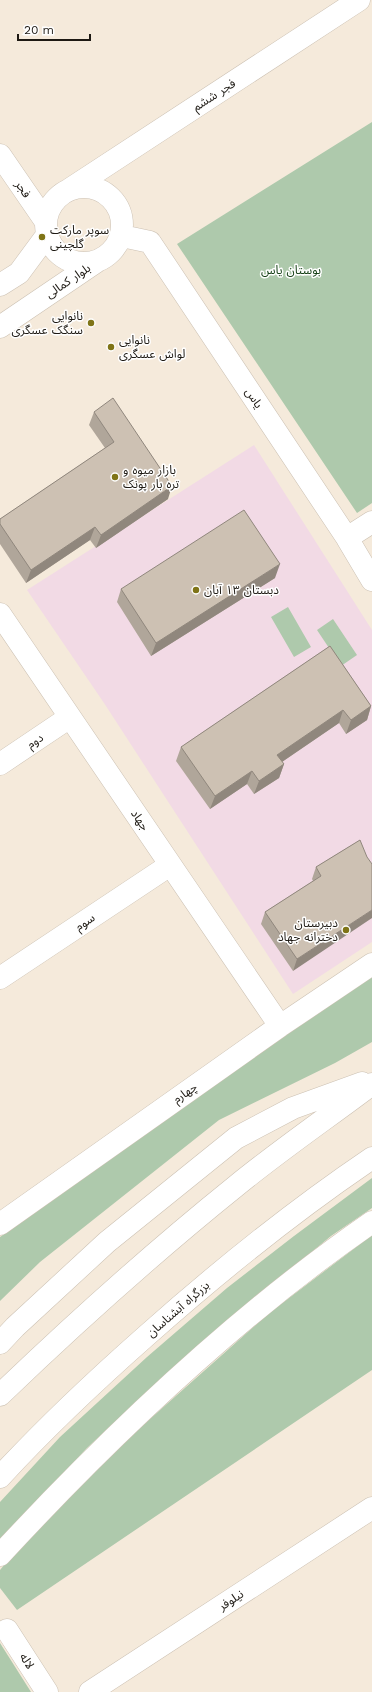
<svg xmlns="http://www.w3.org/2000/svg" width="372" height="1692" font-family="'Work Sans','Noto Sans Arabic',sans-serif">
<style>
.education{fill:#f2dae5}
.green{fill:#aec9ac}
.lines{fill:none;stroke-linecap:round;stroke-linejoin:round}
.minor-casing{stroke:#ccc1b3;stroke-width:23}
.highway-casing{stroke:#ccc1b3;stroke-width:23}
.minor{stroke:#fff;stroke-width:22}
.highway{stroke:#fff;stroke-width:22}
.wall{fill:#b0a69a}
.shaded-wall{fill:#90877d}
.building{fill:#cdc1b3;stroke:#90877d}
.poi-dot{fill:#7f7417;stroke:#fff;stroke-width:1.5}
.labels{text-anchor:middle;dominant-baseline:central;stroke-width:3;stroke-linejoin:round;paint-order:stroke}
.street-label{font-size:12px;fill:#1d1913;stroke:#fff}
.poi-label{font-size:12px;fill:#1d1913;stroke:#fff;text-anchor:start}
.park-label{font-size:12px;fill:#164016;stroke:#fff}
</style>
<rect width="100%" height="100%" fill="#f5eadb"/>
<path class="education" d="M254 445 372 630V942L293 994 104 703 27 590Z"/>
<path class="green" d="M372 122V503L357 513 177 244Z
M288 607 311 647 294 657 271 617Z
M333 619 357 655 341 666 317 630Z
M372 977V1042L335 1063 219 1120 40 1262 0 1301V1237L345 992Z
M372 1178V1208L331 1236 179 1362 87 1448 0 1542V1502L60 1437 147 1357 227 1288 294 1236Z
M372 1235V1370L17 1610 0 1588V1570L26 1539 105 1459 268 1314Z
M0 1643 31 1692H0Z"/>
<g class="lines">
<g class="minor-casing">
<path id="minor" d="M0 155 46 222
M46 225a38 38 0 1 1 76 0a38 38 0 1 1-76 0Z
M70 189 359 0
M122 236 150 242 347 538 372 580
M0 285 19 273 47 235
M0 327 96 262
M347 538 372 522
M0 614 280 1026
M0 764 70 717
M0 978 170 865
M0 1224 280 1026 372 964
M7 1630 47 1692
M90 1692 372 1508"/>
</g>
<g class="highway-casing">
<path id="highway" d="M0 1343 15 1327 107 1242 236 1138 293 1108 362 1083
M0 1395C76 1322 154 1252 236 1186 280 1150 327 1118 372 1084
M0 1477C46 1427 95 1381 146 1336 218 1272 292 1212 372 1158
M0 1555C112 1434 236 1316 372 1222"/>
</g>
<use href="#minor" class="minor"/>
<use href="#highway" class="highway"/>
</g>
<path class="wall" d="M94 412 168 499 96 548 90 540 26 583 0 544V519L105 448 89 425Z
M275 578 151 656 117 602 121 589Z
M330 646 371 706 367 720 346 734 339 723 282 762 284 764 279 778 254 794 247 784 210 809 176 761 181 747Z
M360 840 293 971 261 924 265 912 313 881 312 879 316 867Z"/>
<path class="shaded-wall" d="M172 486 168 499 96 548 101 535Z
M95 527 90 540 26 583 31 570Z
M280 564 275 578 151 656 156 643Z
M371 706 367 720 346 734 351 720Z
M343 710 339 723 273 768 277 755Z
M284 764 279 778 254 794 259 781Z
M252 771 247 784 210 809 215 796Z
M372 910V918L293 971 297 959Z"/>
<path class="building" d="M113 398 172 486 101 535 95 527 31 570 0 524V519L114 442 94 412Z
M244 510 280 564 156 643 121 589Z
M330 646 371 706 351 720 343 710 277 755 284 764 259 781 252 771 215 796 181 747Z
M360 840 367 857 372 864V910L297 959 265 912 321 876 316 867Z"/>
<g class="poi-dot">
<circle cx="42" cy="237" r="4"/>
<circle cx="91" cy="323" r="4"/>
<circle cx="111" cy="347" r="4"/>
<circle cx="115" cy="477" r="4"/>
<circle cx="196" cy="590" r="4"/>
<circle cx="346" cy="930" r="4"/>
</g>
<g class="labels">
<g class="street-label">
<text transform="translate(214 95) rotate(-33)">فجر ششم</text>
<text transform="translate(23 189) rotate(56)">فجر</text>
<text transform="translate(68 281) rotate(-34)">بلوار کمالی</text>
<text transform="translate(254 398) rotate(56)">یاس</text>
<text transform="translate(35 741) rotate(-34)">دوم</text>
<text transform="translate(140 820) rotate(56)">جهاد</text>
<text transform="translate(85 922) rotate(-34)">سوم</text>
<text transform="translate(185 1093) rotate(-35)">چهارم</text>
<text transform="translate(178 1309) rotate(-41)">بزرگراه آبشناسان</text>
<text transform="translate(231 1600) rotate(-33)">نیلوفر</text>
<text transform="translate(27 1661) rotate(57)">لاله</text>
</g>
<g class="poi-label">
<text x="50" y="230">سوپر مارکت<tspan x="50" dy="14">گلچینی</tspan></text>
<text x="83" y="316" text-anchor="end">نانوایی<tspan x="83" dy="14">سنگک عسگری</tspan></text>
<text x="119" y="340">نانوایی<tspan x="119" dy="14">لواش عسگری</tspan></text>
<text x="123" y="470">بازار ميوه و<tspan x="123" dy="14">تره بار پونک</tspan></text>
<text x="204" y="590">دبستان ۱۳ آبان</text>
<text x="338" y="923" text-anchor="end">دبیرستان<tspan x="338" dy="14">دخترانه جهاد</tspan></text>
</g>
<g class="park-label">
<text x="291" y="270">بوستان یاس</text>
</g>
</g>
<path d="M18 34v6h72v-6" fill="none" stroke="#1d1913" stroke-width="2"/>
<text x="24" y="34" font-size="12" fill="#1d1913" stroke="#ffffff" stroke-width="3" paint-order="stroke">20 m</text>
</svg>
